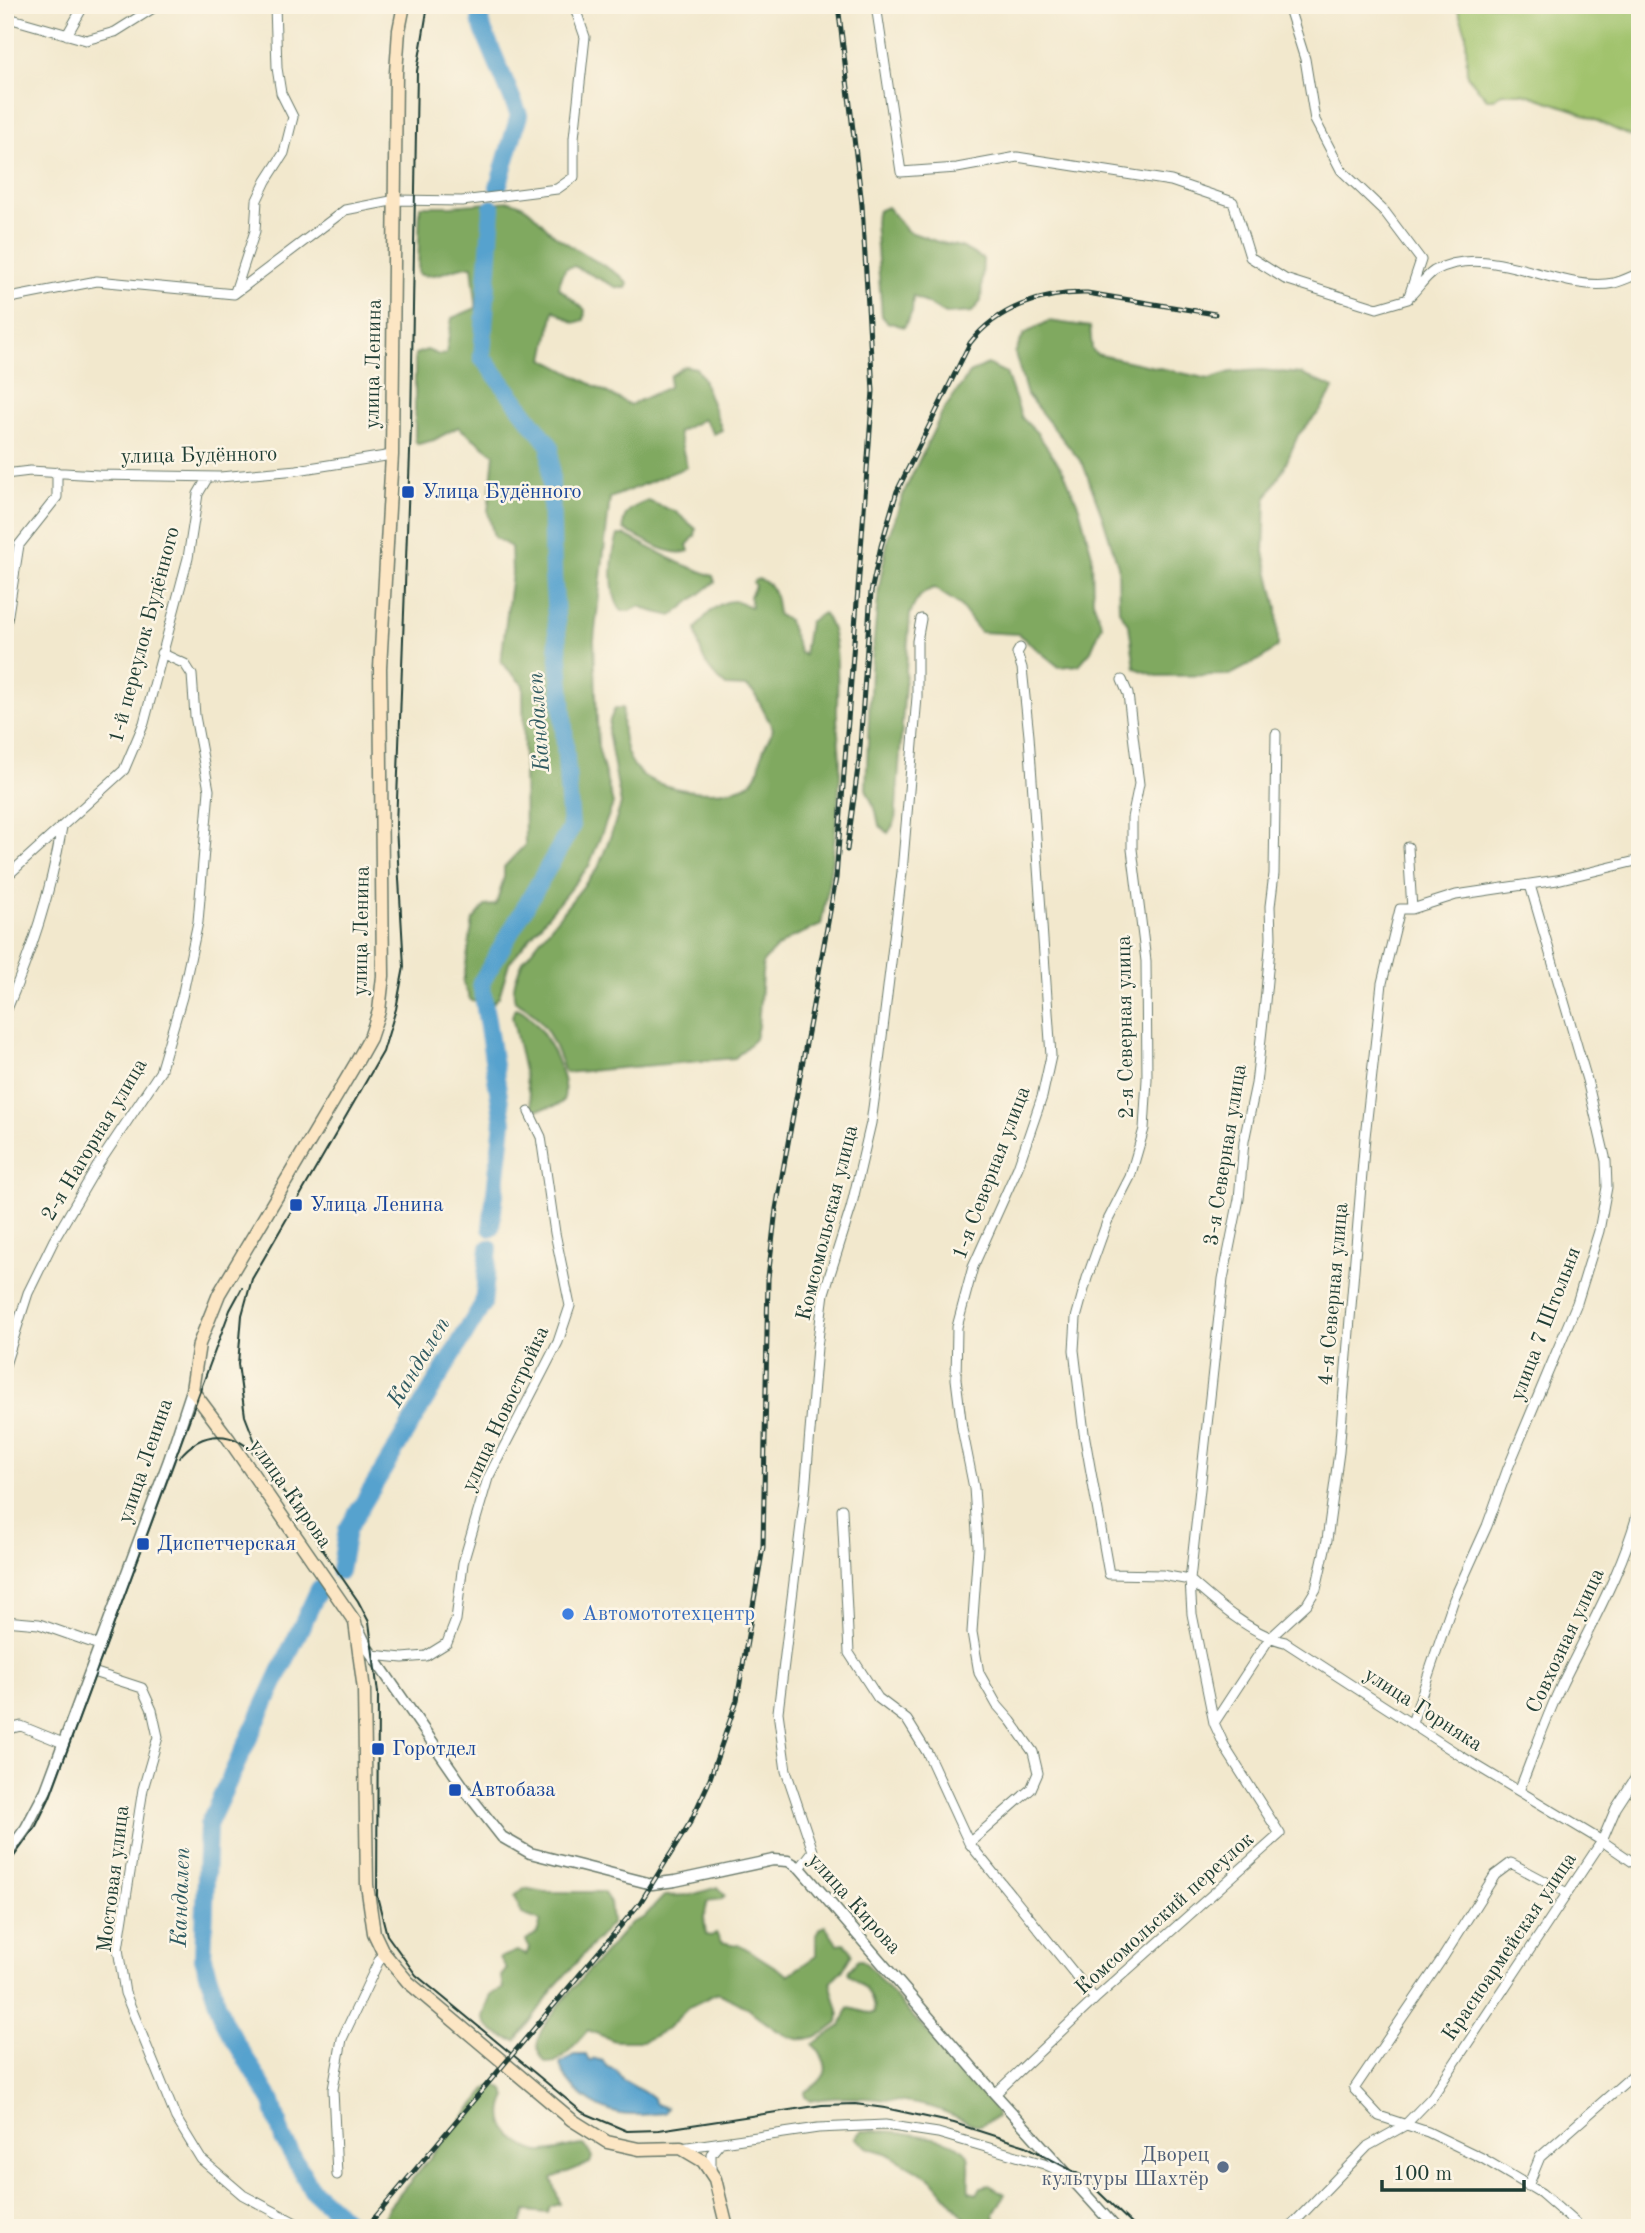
<svg xmlns="http://www.w3.org/2000/svg" width="1645" height="2233" font-family="'Old Standard TT',serif">
<style>
.green{fill:#a1c36d;stroke:#608050;stroke-width:2}
.forest{fill:#80a960;stroke:#50734a;stroke-width:2}
.water{fill:#56a2ce;stroke:#3a7081;stroke-width:2}
.lines{fill:none;stroke-linecap:round;stroke-linejoin:round}
.river{stroke:#56a2ce;stroke-width:18}
.minor-casing{stroke:#69796a;stroke-width:11}
.tertiary-casing{stroke:#69796a;stroke-width:13}
.secondary-casing{stroke:#69796a;stroke-width:15}
.minor{stroke:#fff;stroke-width:9}
.tertiary{stroke:#fff;stroke-width:10}
.secondary{stroke:#fce6c4;stroke-width:12}
.tram{stroke:#1f3d34;stroke-width:2}
.rail-casing{stroke:#1f3d34;stroke-width:5}
.rail{stroke:#fcf5e5;stroke-width:2.5;stroke-dasharray:8;stroke-linecap:butt}
.transit-dot{fill:#1a4fb4;stroke:#fcf5e5;stroke-width:2.5}
.shop-dot{fill:#3f7fe0;stroke:#fcf5e5;stroke-width:2.5}
.service-dot{fill:#5c6f8a;stroke:#fcf5e5;stroke-width:2.5}
.labels{text-anchor:middle;dominant-baseline:central;stroke-width:5;stroke-linejoin:round;paint-order:stroke}
.street-label{font-size:21px;fill:#1f3d34;stroke:#fcf5e5}
.transit-label{font-size:21px;fill:#164399;stroke:#fcf5e5;text-anchor:start}
.shop-label{font-size:21px;fill:#366cbe;stroke:#fcf5e5;text-anchor:start}
.service-label{font-size:21px;fill:#4e5e75;stroke:#fcf5e5;text-anchor:end}
.water-label{font-size:23px;font-style:italic;fill:#305b62;stroke:#fcf5e5}
</style>
<rect width="100%" height="100%" fill="#fcf5e5"/>
<filter id="ink" filterUnits="userSpaceOnUse"><feTurbulence type="fractalNoise" baseFrequency=".0143" numOctaves="2"/><feDisplacementMap in="SourceGraphic" scale="14" xChannelSelector="R" yChannelSelector="G"/><feConvolveMatrix kernelMatrix="1 2 1 2 8 2 1 2 1" color-interpolation-filters="sRGB"/></filter>
<filter id="wash" filterUnits="userSpaceOnUse"><feTurbulence type="fractalNoise" baseFrequency=".00686" numOctaves="4" result="noise"/><feDisplacementMap in="SourceGraphic" scale="28" xChannelSelector="R" yChannelSelector="G"/><feGaussianBlur stdDeviation="1.57" result="paint"/><feColorMatrix in="noise" values="0 0 0 0 0 0 0 0 0 0 0 0 0 0 0 0 0 1.4 0 .05"/><feComposite in="paint" operator="in"/></filter>
<g filter="url(#wash)">
<rect width="100%" height="100%" fill="#f2e8cd"/>
<path class="green" d="M1436 5H1640V141L1574 110 1523 93H1502L1494 99H1487L1467 76 1466 33 1458 10Z"/>
<path class="forest" d="M510 201C532 205 540 225 557 237 578 251 601 264 622 277L628 284 626 288H618L574 266 566 268 561 276 559 288 585 310 584 320 574 323 554 310 544 359 630 405 669 387 670 376 685 366 696 368 702 377 722 430 714 434 703 419 678 432 687 467 610 498 594 640 598 747 613 804 589 866 509 963 499 997 492 1004 471 1001 463 983 473 920 485 906 496 905 504 877V867L525 845 523 685 501 662 512 573 511 547 494 537 488 512 494 454 458 427 434 440 418 444 415 440V354L427 350 439 355 446 354 452 318 476 308V302L472 266C452 266 437 280 418 274L420 206H451Z
M887 207 907 231 938 242 961 247 983 259 981 301 972 312 946 314 913 296 912 312 904 327 887 322 882 316 875 221 878 211Z
M1049 321 1090 327 1092 349 1096 354 1209 379 1231 372 1262 370 1301 374 1334 388 1321 410 1298 435 1284 468 1266 498 1264 552 1277 608 1278 646 1261 659 1230 675 1157 676 1135 668 1129 625 1119 611 1118 566 1103 518 1083 464 1027 395 1015 353 1024 334Z
M987 364 1006 373 1022 418 1037 433 1064 472 1079 507 1092 555 1093 601 1102 625 1091 651 1079 665 1059 667 1018 634 980 632 960 605 934 588C920 593 916 600 910 614L895 822 888 833 879 825 876 811 866 789 871 669 879 588 888 538 905 490 943 411 970 373Z
M648 501 676 512 696 529 695 536 687 545 689 551C670 559 642 537 624 530 621 511 633 507 648 501Z
M618 535H625L679 563 713 576 715 582 672 616 651 611 640 606 630 611H622C608 595 611 554 618 535Z
M758 579C776 584 776 598 778 615L788 620 800 653 804 655 809 622 823 613C841 633 837 686 837 712 837 733 841 755 840 777 837 827 831 876 821 925L791 938 775 949 763 962 758 1026 755 1039 735 1058 565 1073C555 1045 544 1014 515 1001 511 987 517 974 523 961L598 868 612 832 621 804 608 732 610 720 615 708H623C621 729 623 758 641 774 663 792 734 801 754 779 761 771 759 763 762 754 765 745 770 737 773 729L755 694 747 687 726 686C705 668 700 656 696 629 704 617 717 601 734 601 739 601 746 606 751 607L750 596 755 586 753 582Z
M515 1008C537 1010 575 1084 562 1102 557 1108 543 1108 536 1110L532 1108 512 1016Z
M718 1887 725 1895 722 1899 708 1901 704 1917 706 1935 711 1936 716 1933 721 1942 742 1946 788 1975 816 1956V1935L820 1928 825 1926 837 1944 844 1943 850 1948 852 1954 842 1970 830 1982 839 2014 838 2023C795 2058 779 2029 742 2005 735 2000 725 1997 717 1993L689 2007 667 2029 644 2041H615L588 2030 567 2053 555 2062 547 2063C538 2056 535 2045 540 2034 544 2024 552 2015 558 2007 581 1977 607 1951 631 1923L643 1918 664 1896 691 1895Z
M524 1888 544 1892H603L610 1902 612 1923 557 1984 516 2041C502 2037 488 2032 483 2017L491 1994 503 1989 501 1976 507 1969 500 1958 517 1951 526 1955 529 1949 526 1940 537 1933 541 1921 522 1914 515 1896Z
M858 1960H862C875 1970 883 1984 894 1996 928 2033 963 2070 996 2108L997 2117 980 2125 972 2124C959 2118 945 2111 931 2107 900 2100 841 2093 810 2101L805 2097V2092C830 2077 832 2066 813 2044L841 2026 848 2008C857 2009 865 2014 874 2013 875 1994 862 1985 849 1974L848 1971Z
M495 2085 504 2090 507 2097C497 2116 504 2132 521 2144 528 2148 533 2152 541 2152 556 2153 570 2145 585 2145L592 2157 590 2163 552 2178 560 2204 550 2207 548 2213 525 2211 520 2228H384V2217L389 2207 487 2089Z
M861 2131C882 2130 956 2135 967 2154 972 2162 967 2181 969 2192L977 2194 981 2187 989 2185 1005 2194 994 2214 997 2228H973L932 2179 886 2153 869 2148 855 2138Z"/>
<path class="water" d="M574 2055H586L589 2061 595 2059 603 2061 607 2067 616 2070 623 2080 652 2097 656 2104 667 2108 664 2113C649 2114 635 2117 620 2114 596 2109 565 2088 560 2063Z"/>
<g class="lines">
<path class="river" d="M482 5 480 22 519 115 498 187
M491 1228 503 1122 481 983 571 828 553 574 550 446 482 357 492 208
M340 1571 347 1530 483 1304 489 1248
M319 1589 208 1825 203 1958 223 2021 272 2102 283 2139 312 2190 354 2228"/>
</g>
</g>
<g filter="url(#ink)">
<g class="lines">
<g class="minor-casing">
<path id="minor" d="M876 5 901 172 957 168 1017 157 1171 181 1233 202 1250 257 1285 279 1377 308 1408 299 1421 260 1385 212 1341 170 1315 120 1305 59 1288 5
M5 17 86 40 115 32 158 5
M67 35 84 5
M235 292 255 231 257 200 266 181 284 153 293 117 281 93 277 68 275 5
M1411 295C1418 288 1426 276 1434 271 1491 240 1558 294 1614 283 1623 281 1632 276 1640 273
M5 299 97 281 234 294 345 210 396 200 462 201 557 189 574 177V138L585 37 576 11 578 5
M5 474 30 471 98 475 220 477 297 470 392 455
M5 633 19 545 57 497V472
M1122 680 1128 694 1139 784 1132 818V849L1146 961 1147 1079 1144 1129 1130 1177 1107 1222 1087 1278 1076 1318 1074 1350 1084 1433 1109 1574 1162 1575 1190 1580
M5 878 124 770 144 723 188 558 198 494 208 477
M1412 909 1456 895 1557 880 1640 860
M5 1014C32 950 50 896 62 827
M5 1365 28 1293 54 1240 98 1165 160 1072 182 997 198 922 209 790 195 716 192 675 185 664 161 653
M842 1509 849 1653 878 1698 907 1720 928 1754 969 1843 1095 1999
M1190 1580C1215 1602 1252 1635 1285 1642L1464 1758 1602 1841 1640 1867
M5 1621 39 1624 99 1645
M372 1655 403 1658 426 1656 447 1643 456 1620 463 1563 488 1478 558 1342 570 1306 555 1233 541 1137 529 1112
M90 1671 142 1688 152 1710 158 1737 143 1789 118 1949 125 1993 176 2118 201 2159 243 2195 305 2228
M1214 1723 1269 1639 1307 1604 1316 1589 1327 1540 1339 1452 1365 1137 1382 983 1400 909H1412L1408 847
M1412 1723 1454 1599 1487 1526 1508 1468 1577 1303 1599 1231 1607 1187 1606 1161 1587 1080 1530 885
M5 1730 21 1726 63 1743
M1519 1791C1533 1756 1545 1720 1561 1686 1590 1626 1624 1569 1640 1504
M969 1843 1031 1789 1038 1773 1033 1752 1011 1721 997 1705 979 1673 972 1632 978 1547 974 1488 962 1428 956 1379 957 1327 973 1267 1018 1167 1042 1097 1051 1056 1029 736 1022 668 1017 653 1020 648
M800 1868 813 1851 786 1771 778 1712 805 1492 817 1347 824 1293 851 1208 871 1123 876 1086 902 872 917 697V641L921 619
M1567 1893 1511 1863 1495 1875 1442 1959 1354 2089 1379 2116 1428 2132 1482 2158 1541 2193 1581 2228
M995 2094 1095 1999 1280 1834 1226 1749 1214 1723 1192 1614 1190 1580 1223 1279 1239 1199 1244 1141 1256 1084 1265 1002 1271 938 1270 906 1274 874 1276 734
M681 2148 818 2128 885 2125 938 2133 1044 2164 1064 2173
M711 2170V2154L720 2143
M337 2175 333 2089 342 2039 383 1952
M1528 2186 1540 2157 1640 2069
M1289 2228 1368 2146 1404 2126 1432 2097 1602 1841 1616 1808 1640 1771"/>
</g>
<g class="tertiary-casing">
<path id="tertiary" d="M358 1628 368 1649 469 1795 502 1837 530 1853 652 1884 675 1881 773 1860 788 1861 800 1868 995 2094 1116 2228
M5 1857 26 1828 46 1790 169 1460 192 1390"/>
</g>
<g class="secondary-casing">
<path id="secondary" d="M404 5 399 30 396 73 392 455 380 668 383 976 379 1011 370 1038 356 1063 219 1294 199 1344 192 1390 228 1438 355 1622 364 1690 367 1885 374 1933 383 1952 408 1982 572 2120 607 2142 639 2149 681 2148 703 2161 715 2179 727 2228"/>
</g>
<use href="#minor" class="minor"/>
<use href="#tertiary" class="tertiary"/>
<use href="#secondary" class="secondary"/>
<path class="tram" d="M428 5 417 71 411 426 396 826 404 967 396 1009 383 1052 252 1279 242 1315 238 1364 245 1416 257 1447 281 1489 358 1601 369 1622 378 1693 377 1896 387 1935 416 1975 582 2112 627 2131 659 2130 822 2105 855 2104 885 2108 954 2123 1026 2146 1082 2176 1136 2228
M179 1458C202 1429 235 1429 258 1458
M5 1869 36 1826 50 1797 230 1310 242 1288"/>
<g class="rail-casing">
<path id="rail" d="M847 850 859 760 871 592 881 546 897 491 970 343C997 308 1043 292 1087 293L1215 314
M366 2228 640 1903 691 1821 708 1784 737 1700 763 1547 768 1278 776 1209 836 878 873 391 862 205 838 5"/>
</g>
<use href="#rail" class="rail"/>
</g>
</g>
<g class="transit-dot">
<rect x="401" y="485" width="14" height="14" rx="3.5"/>
<rect x="289" y="1198" width="14" height="14" rx="3.5"/>
<rect x="136" y="1537" width="14" height="14" rx="3.5"/>
<rect x="371" y="1742" width="14" height="14" rx="3.5"/>
<rect x="448" y="1783" width="14" height="14" rx="3.5"/>
</g>
<circle class="shop-dot" cx="568" cy="1614" r="7"/>
<circle class="service-dot" cx="1223" cy="2167" r="7"/>
<g class="labels">
<g class="street-label">
<text transform="translate(374 364) rotate(-89)">улица Ленина</text>
<text transform="translate(199 456) rotate(-1)">улица Будённого</text>
<text transform="translate(145 635) rotate(-75)">1-й переулок Будённого</text>
<text transform="translate(362 931) rotate(-89)">улица Ленина</text>
<text transform="translate(1126 1027) rotate(-91)">2-я Северная улица</text>
<text transform="translate(95 1140) rotate(-59)">2-я Нагорная улица</text>
<text transform="translate(1226 1155) rotate(-81)">3-я Северная улица</text>
<text transform="translate(992 1173) rotate(-69)">1-я Северная улица</text>
<text transform="translate(828 1223) rotate(-76)">Комсомольская улица</text>
<text transform="translate(1334 1294) rotate(-85)">4-я Северная улица</text>
<text transform="translate(1546 1324) rotate(-69)">улица 7 Штольня</text>
<text transform="translate(506 1409) rotate(-65)">улица Новостройка</text>
<text transform="translate(146 1461) rotate(-71)">улица Ленина</text>
<text transform="translate(290 1494) rotate(55)">улица Кирова</text>
<text transform="translate(1566 1641) rotate(-65)">Совхозная улица</text>
<text transform="translate(1423 1710) rotate(33)">улица Горняка</text>
<text transform="translate(114 1879) rotate(-83)">Мостовая улица</text>
<text transform="translate(854 1904) rotate(48)">улица Кирова</text>
<text transform="translate(1165 1914) rotate(-42)">Комсомольский переулок</text>
<text transform="translate(1510 1947) rotate(-56)">Красноармейская улица</text>
</g>
<g class="transit-label">
<text x="422" y="492">Улица Будённого</text>
<text x="310" y="1205">Улица Ленина</text>
<text x="157" y="1544">Диспетчерская</text>
<text x="392" y="1749">Горотдел</text>
<text x="469" y="1790">Автобаза</text>
</g>
<g class="shop-label">
<text x="582" y="1614">Автомототехцентр</text>
</g>
<g class="service-label">
<text x="1209" y="2155">Дворец<tspan x="1209" dy="24">культуры Шахтёр</tspan></text>
</g>
<g class="water-label">
<text transform="translate(539 722) rotate(-94)">Кандалеп</text>
<text transform="translate(419 1362) rotate(-59)">Кандалеп</text>
<text transform="translate(181 1897) rotate(-88)">Кандалеп</text>
</g>
</g>
<rect width="1645" height="2233" fill="none" stroke="#fcf5e5" stroke-width="28"/>
<path d="M1382 2180v10h142v-10" fill="none" stroke="#1f3d34" stroke-width="3.5"/>
<text x="1393" y="2180" font-size="21" fill="#1f3d34" stroke="#fcf5e5" stroke-width="5" paint-order="stroke">100 m</text>
</svg>
